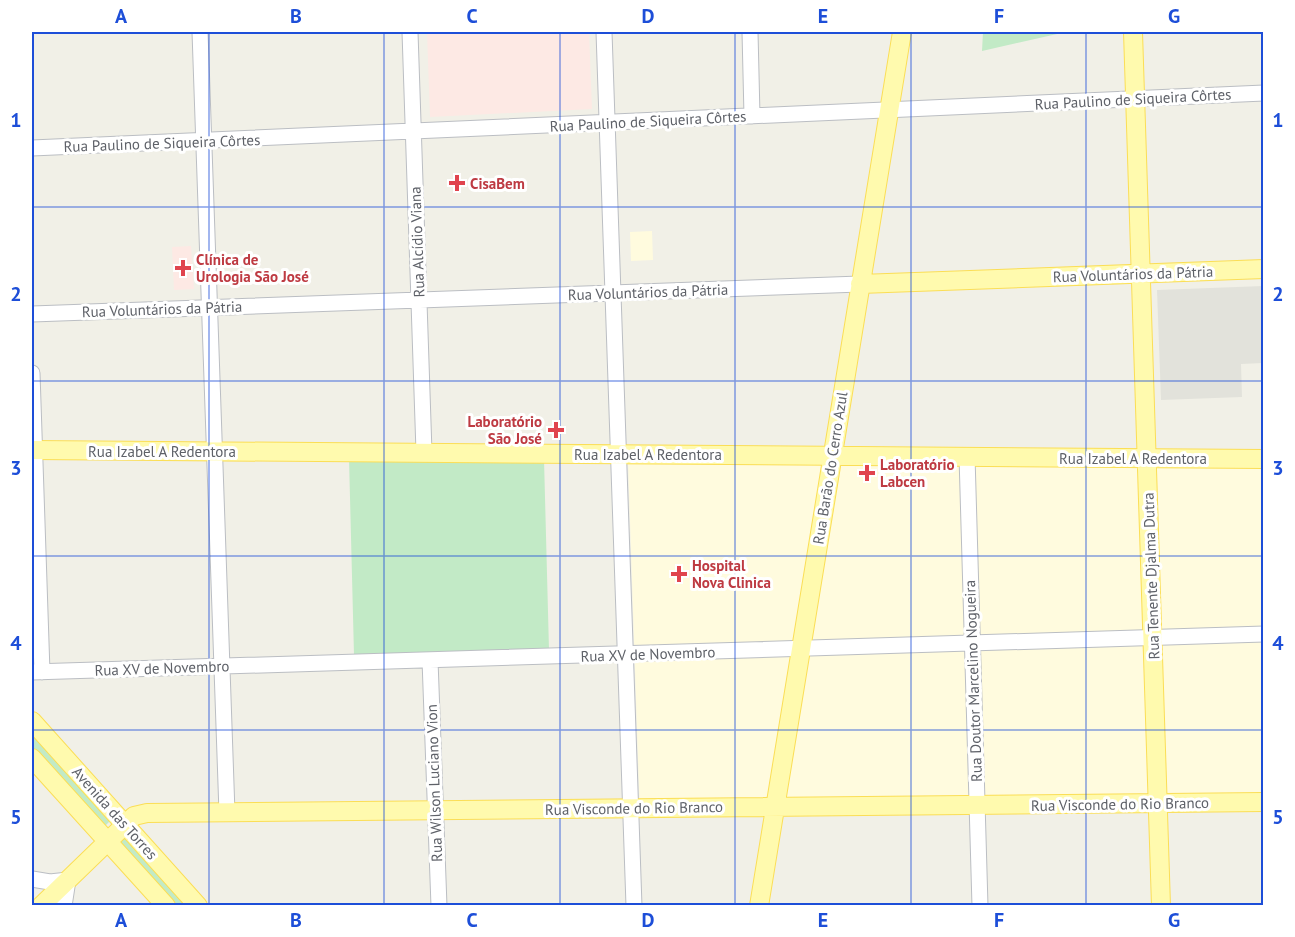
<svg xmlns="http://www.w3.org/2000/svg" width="1295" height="937" font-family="'PT Sans',sans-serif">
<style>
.commercial{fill:#fffbde}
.industrial{fill:#e2e2db}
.medical{fill:#fde9e4}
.green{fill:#c2eac6}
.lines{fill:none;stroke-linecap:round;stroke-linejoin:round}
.minor-casing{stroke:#bbbec3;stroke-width:17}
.major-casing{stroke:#fbde56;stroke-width:20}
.minor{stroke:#fff;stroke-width:15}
.major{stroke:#fffaae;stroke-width:18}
.grid{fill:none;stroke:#1d4ed8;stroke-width:1.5;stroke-opacity:0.55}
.health-dot{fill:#e0444e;stroke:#fff;stroke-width:2}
.labels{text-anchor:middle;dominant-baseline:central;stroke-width:6;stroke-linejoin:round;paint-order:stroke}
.street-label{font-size:15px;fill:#5e6168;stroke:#fff}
.health-label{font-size:15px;font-weight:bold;fill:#be3a42;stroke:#fff;text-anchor:start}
.neatline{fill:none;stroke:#1d4ed8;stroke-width:2}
.grid-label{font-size:20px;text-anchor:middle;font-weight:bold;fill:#1d4ed8}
</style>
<rect width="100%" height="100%" fill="#f1f0e7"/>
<path class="commercial" d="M652 231 653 260 631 261 630 232Z
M628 461 1263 462V811L640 818Z"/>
<path class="industrial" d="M1263 286V363L1241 364 1242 397 1161 400 1157 290Z"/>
<path class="medical" d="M427 32H589L592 109 430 117Z
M191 246 194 289 174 290 172 247Z"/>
<path class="green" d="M983 32H1066L982 51Z
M349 458 544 459 549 650 354 655Z
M32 729 112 819 104 827 32 748Z
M127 833 192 905H172L116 843Z"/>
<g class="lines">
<g class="minor-casing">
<path id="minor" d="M200 32 227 813
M410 32 424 452
M604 32 634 906
M750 32 752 116
M32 148 1264 93
M32 314 860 284
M32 373 42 672
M967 456 980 906
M430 660 439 906
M32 672 1264 634
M32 879 50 882 68 880 64 906"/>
</g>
<g class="major-casing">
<path id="major" d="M1133 32 1161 906
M860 284 1264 269
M32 450 1264 459
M32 721 198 906
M32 758 166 906
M41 906 134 816 147 813 1264 802
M759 906 902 32"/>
</g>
<use href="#minor" class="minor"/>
<use href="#major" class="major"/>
</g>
<path class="grid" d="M209 32V906M384 32V906M560 32V906M735 32V906M911 32V906M1086 32V906M32 207H1264M32 381H1264M32 556H1264M32 730H1264"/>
<g class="health-dot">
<path d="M454 174h6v6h6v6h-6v6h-6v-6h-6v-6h6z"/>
<path d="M180 259h6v6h6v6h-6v6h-6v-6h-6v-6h6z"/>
<path d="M553 421h6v6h6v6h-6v6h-6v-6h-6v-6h6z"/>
<path d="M864 464h6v6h6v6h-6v6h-6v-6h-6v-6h6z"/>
<path d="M676 565h6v6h6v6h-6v6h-6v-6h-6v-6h6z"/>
</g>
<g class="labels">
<g class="street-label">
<text transform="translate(1133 99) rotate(-3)">Rua Paulino de Siqueira Côrtes</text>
<text transform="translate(648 121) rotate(-3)">Rua Paulino de Siqueira Côrtes</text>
<text transform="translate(162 143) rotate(-2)">Rua Paulino de Siqueira Côrtes</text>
<text transform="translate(417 242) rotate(-92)">Rua Alcídio Viana</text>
<text transform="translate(1133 274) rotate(-2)">Rua Voluntários da Pátria</text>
<text transform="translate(648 292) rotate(-2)">Rua Voluntários da Pátria</text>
<text transform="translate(162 309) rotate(-2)">Rua Voluntários da Pátria</text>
<text x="162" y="451">Rua Izabel A Redentora</text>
<text x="648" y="454">Rua Izabel A Redentora</text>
<text x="1133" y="458">Rua Izabel A Redentora</text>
<text transform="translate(830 468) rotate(-81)">Rua Barão do Cerro Azul</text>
<text transform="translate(1151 576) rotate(-92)">Rua Tenente Djalma Dutra</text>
<text transform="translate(648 654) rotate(-2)">Rua XV de Novembro</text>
<text transform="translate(162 668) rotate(-2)">Rua XV de Novembro</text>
<text transform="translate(973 681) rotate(-92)">Rua Doutor Marcelino Nogueira</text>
<text transform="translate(434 783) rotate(-92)">Rua Wilson Luciano Vion</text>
<text transform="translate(1120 804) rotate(-1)">Rua Visconde do Rio Branco</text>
<text transform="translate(634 808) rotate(-1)">Rua Visconde do Rio Branco</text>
<text transform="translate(115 813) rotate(48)">Avenida das Torres</text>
</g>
<g class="health-label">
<text x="470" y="183">CisaBem</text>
<text x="196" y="259">Clínica de<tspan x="196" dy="17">Urologia São José</tspan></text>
<text x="542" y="421" text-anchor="end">Laboratório<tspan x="542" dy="17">São José</tspan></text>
<text x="880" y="464">Laboratório<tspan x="880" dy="17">Labcen</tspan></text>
<text x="692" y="565">Hospital<tspan x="692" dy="17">Nova Clinica</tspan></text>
</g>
</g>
<rect width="1295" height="937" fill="none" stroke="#ffffff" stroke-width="66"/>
<rect x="33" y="33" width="1229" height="871" class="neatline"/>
<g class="grid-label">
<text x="121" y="23">A</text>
<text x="296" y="23">B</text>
<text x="472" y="23">C</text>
<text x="648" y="23">D</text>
<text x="823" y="23">E</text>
<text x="999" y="23">F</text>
<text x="1174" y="23">G</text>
<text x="16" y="127">1</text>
<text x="1278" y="127">1</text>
<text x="16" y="301">2</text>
<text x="1278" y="301">2</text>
<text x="16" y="475">3</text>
<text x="1278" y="475">3</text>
<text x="16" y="650">4</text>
<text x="1278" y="650">4</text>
<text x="16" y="824">5</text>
<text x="1278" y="824">5</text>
<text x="121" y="927">A</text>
<text x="296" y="927">B</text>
<text x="472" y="927">C</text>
<text x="648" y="927">D</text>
<text x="823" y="927">E</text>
<text x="999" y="927">F</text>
<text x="1174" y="927">G</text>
</g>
</svg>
